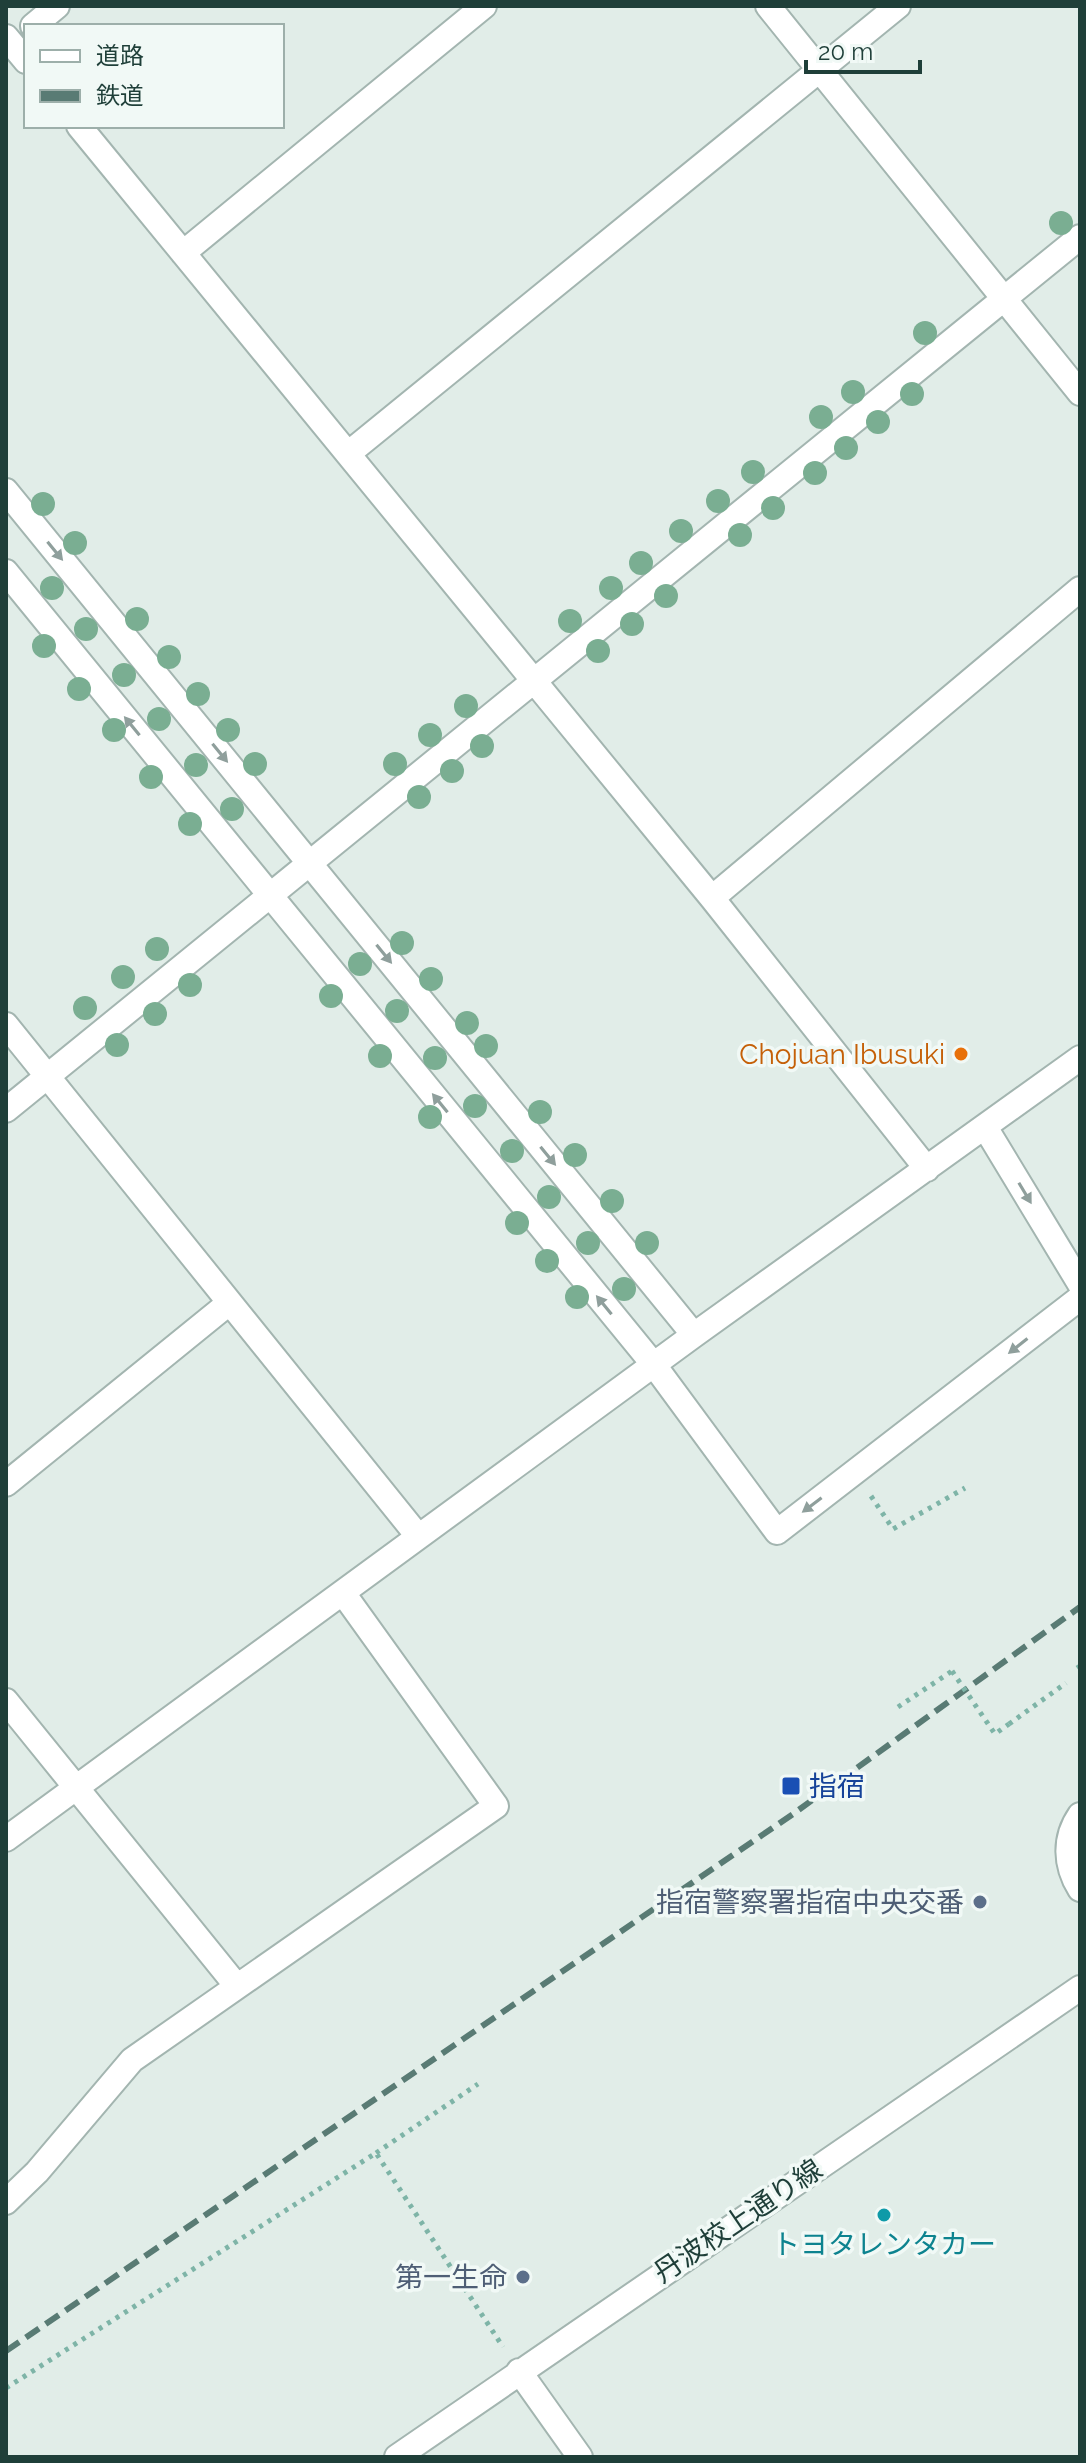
<svg xmlns="http://www.w3.org/2000/svg" width="1086" height="2463" font-family="Raleway,'Noto Sans JP',sans-serif">
<style>
.lines{fill:none;stroke-linecap:round;stroke-linejoin:round}
.minor-casing{stroke:#a3b5b0;stroke-width:28}
.path{stroke:#7eb4a7;stroke-width:5;stroke-dasharray:4 6;stroke-linecap:butt}
.minor{stroke:#fff;stroke-width:24}
.rail{stroke:#597b74;stroke-width:6;stroke-dasharray:16 8;stroke-linecap:butt}
.path-bridge{stroke:#7eb4a7;stroke-width:5;stroke-dasharray:4 6;stroke-linecap:butt}
.tree{fill:#7aae92}
.oneway{fill:#8f9f9c}
.food-dot{fill:#e8710a;stroke:#f1f9f6;stroke-width:3}
.transit-dot{fill:#1a4fb4;stroke:#f1f9f6;stroke-width:3}
.service-dot{fill:#5c6f8a;stroke:#f1f9f6;stroke-width:3}
.culture-dot{fill:#0f9aa8;stroke:#f1f9f6;stroke-width:3}
.labels{text-anchor:middle;dominant-baseline:central;stroke-width:7;stroke-linejoin:round;paint-order:stroke}
.food-label{font-size:28px;fill:#c56008;stroke:#f1f9f6;text-anchor:end}
.transit-label{font-size:28px;fill:#164399;stroke:#f1f9f6;text-anchor:start}
.service-label{font-size:28px;fill:#4e5e75;stroke:#f1f9f6;text-anchor:end}
.street-label{font-size:28px;fill:#1f3f39;stroke:#f1f9f6}
.culture-label{font-size:28px;fill:#0d838f;stroke:#f1f9f6}
</style>
<rect width="100%" height="100%" fill="#e1ede8"/>
<g class="lines">
<g class="minor-casing">
<path id="minor" d="M768 6 1080 393
M33 26 57 6
M6 37 26 61
M79 126 712 898 927 1169
M183 253 484 6
M349 453 898 6
M6 491 694 1335
M6 572 654 1365 777 1532 1080 1298
M712 898 1080 589
M6 1025 418 1536
M6 1110 1080 237
M985 1127 1080 1284
M6 1484 229 1303
M6 1701 236 1985
M1080 1815C1064 1838 1065 1865 1080 1889
M6 1839 694 1335 1080 1058
M6 2202 37 2172 132 2060 496 1806 343 1593
M519 2371 580 2457
M397 2457 1080 1988"/>
</g>
<path class="path" d="M871 1496 893 1529 965 1488
M1077 1668 1080 1666
M898 1707 952 1671
M1009 1724 1066 1683
M376 2153 478 2084
M6 2388 376 2153 503 2347"/>
<use href="#minor" class="minor"/>
<path class="rail" d="M6 2351 793 1814 1080 1607"/>
<path class="path-bridge" d="M952 1671 995 1734 1009 1724"/>
</g>
<g class="tree">
<circle cx="1061" cy="223" r="12"/>
<circle cx="925" cy="333" r="12"/>
<circle cx="853" cy="392" r="12"/>
<circle cx="912" cy="394" r="12"/>
<circle cx="821" cy="417" r="12"/>
<circle cx="878" cy="422" r="12"/>
<circle cx="846" cy="448" r="12"/>
<circle cx="753" cy="472" r="12"/>
<circle cx="815" cy="473" r="12"/>
<circle cx="718" cy="501" r="12"/>
<circle cx="43" cy="504" r="12"/>
<circle cx="773" cy="508" r="12"/>
<circle cx="681" cy="531" r="12"/>
<circle cx="740" cy="535" r="12"/>
<circle cx="75" cy="543" r="12"/>
<circle cx="641" cy="563" r="12"/>
<circle cx="52" cy="588" r="12"/>
<circle cx="611" cy="588" r="12"/>
<circle cx="666" cy="596" r="12"/>
<circle cx="137" cy="619" r="12"/>
<circle cx="570" cy="621" r="12"/>
<circle cx="632" cy="624" r="12"/>
<circle cx="86" cy="629" r="12"/>
<circle cx="44" cy="646" r="12"/>
<circle cx="598" cy="651" r="12"/>
<circle cx="169" cy="657" r="12"/>
<circle cx="124" cy="675" r="12"/>
<circle cx="79" cy="689" r="12"/>
<circle cx="198" cy="694" r="12"/>
<circle cx="466" cy="706" r="12"/>
<circle cx="159" cy="719" r="12"/>
<circle cx="114" cy="730" r="12"/>
<circle cx="228" cy="730" r="12"/>
<circle cx="430" cy="735" r="12"/>
<circle cx="482" cy="746" r="12"/>
<circle cx="255" cy="764" r="12"/>
<circle cx="395" cy="764" r="12"/>
<circle cx="196" cy="765" r="12"/>
<circle cx="452" cy="771" r="12"/>
<circle cx="151" cy="777" r="12"/>
<circle cx="419" cy="797" r="12"/>
<circle cx="232" cy="809" r="12"/>
<circle cx="190" cy="824" r="12"/>
<circle cx="402" cy="943" r="12"/>
<circle cx="157" cy="949" r="12"/>
<circle cx="360" cy="964" r="12"/>
<circle cx="123" cy="977" r="12"/>
<circle cx="431" cy="979" r="12"/>
<circle cx="190" cy="985" r="12"/>
<circle cx="331" cy="996" r="12"/>
<circle cx="85" cy="1008" r="12"/>
<circle cx="397" cy="1011" r="12"/>
<circle cx="155" cy="1014" r="12"/>
<circle cx="467" cy="1023" r="12"/>
<circle cx="117" cy="1045" r="12"/>
<circle cx="486" cy="1046" r="12"/>
<circle cx="380" cy="1056" r="12"/>
<circle cx="435" cy="1058" r="12"/>
<circle cx="475" cy="1106" r="12"/>
<circle cx="540" cy="1112" r="12"/>
<circle cx="430" cy="1117" r="12"/>
<circle cx="512" cy="1151" r="12"/>
<circle cx="575" cy="1155" r="12"/>
<circle cx="549" cy="1197" r="12"/>
<circle cx="612" cy="1201" r="12"/>
<circle cx="517" cy="1223" r="12"/>
<circle cx="588" cy="1243" r="12"/>
<circle cx="647" cy="1243" r="12"/>
<circle cx="547" cy="1261" r="12"/>
<circle cx="624" cy="1289" r="12"/>
<circle cx="577" cy="1297" r="12"/>
</g>
<defs><path id="oneway-solid" d="M-6-.8H1V-3.2L6.5 0L1 3.2V.8H-6Z" transform="scale(2)"/></defs>
<g class="oneway">
<use href="#oneway-solid" transform="translate(55 551) rotate(51)"/>
<use href="#oneway-solid" transform="translate(132 726) rotate(-129)"/>
<use href="#oneway-solid" transform="translate(220 753) rotate(51)"/>
<use href="#oneway-solid" transform="translate(384 954) rotate(51)"/>
<use href="#oneway-solid" transform="translate(440 1103) rotate(-129)"/>
<use href="#oneway-solid" transform="translate(548 1156) rotate(51)"/>
<use href="#oneway-solid" transform="translate(1025 1193) rotate(59)"/>
<use href="#oneway-solid" transform="translate(604 1305) rotate(-129)"/>
<use href="#oneway-solid" transform="translate(1018 1346) rotate(142)"/>
<use href="#oneway-solid" transform="translate(812 1505) rotate(143)"/>
</g>
<circle class="food-dot" cx="961" cy="1054" r="8"/>
<rect class="transit-dot" x="781" y="1776" width="20" height="20" rx="4"/>
<g class="service-dot">
<circle cx="980" cy="1902" r="8"/>
<circle cx="523" cy="2277" r="8"/>
</g>
<circle class="culture-dot" cx="884" cy="2215" r="8"/>
<g class="labels">
<g class="food-label">
<text x="945" y="1054">Chojuan Ibusuki</text>
</g>
<g class="transit-label">
<text x="809" y="1786">指宿</text>
</g>
<g class="service-label">
<text x="964" y="1902">指宿警察署指宿中央交番</text>
<text x="507" y="2277">第一生命</text>
</g>
<g class="street-label">
<text transform="translate(738 2221) rotate(-34)">丹波校上通り線</text>
</g>
<g class="culture-label">
<text x="884" y="2244">トヨタレンタカー</text>
</g>
</g>
<rect width="1086" height="2463" fill="none" stroke="#1f3f39" stroke-width="16"/>
<rect x="24" y="24" width="260" height="104" fill="#f1f9f6" stroke="#9dafaa" stroke-width="2"/>
<rect x="40" y="50" width="40" height="12" fill="#ffffff" stroke="#9dafaa" stroke-width="2"/>
<text x="96" y="64" font-size="24" fill="#1f3f39">道路</text>
<rect x="40" y="90" width="40" height="12" fill="#597b74" stroke="#9dafaa" stroke-width="2"/>
<text x="96" y="104" font-size="24" fill="#1f3f39">鉄道</text>
<path d="M806 60v12h114v-12" fill="none" stroke="#1f3f39" stroke-width="4"/>
<text x="818" y="60" font-size="24" fill="#1f3f39" stroke="#f1f9f6" stroke-width="6" paint-order="stroke">20 m</text>
</svg>
